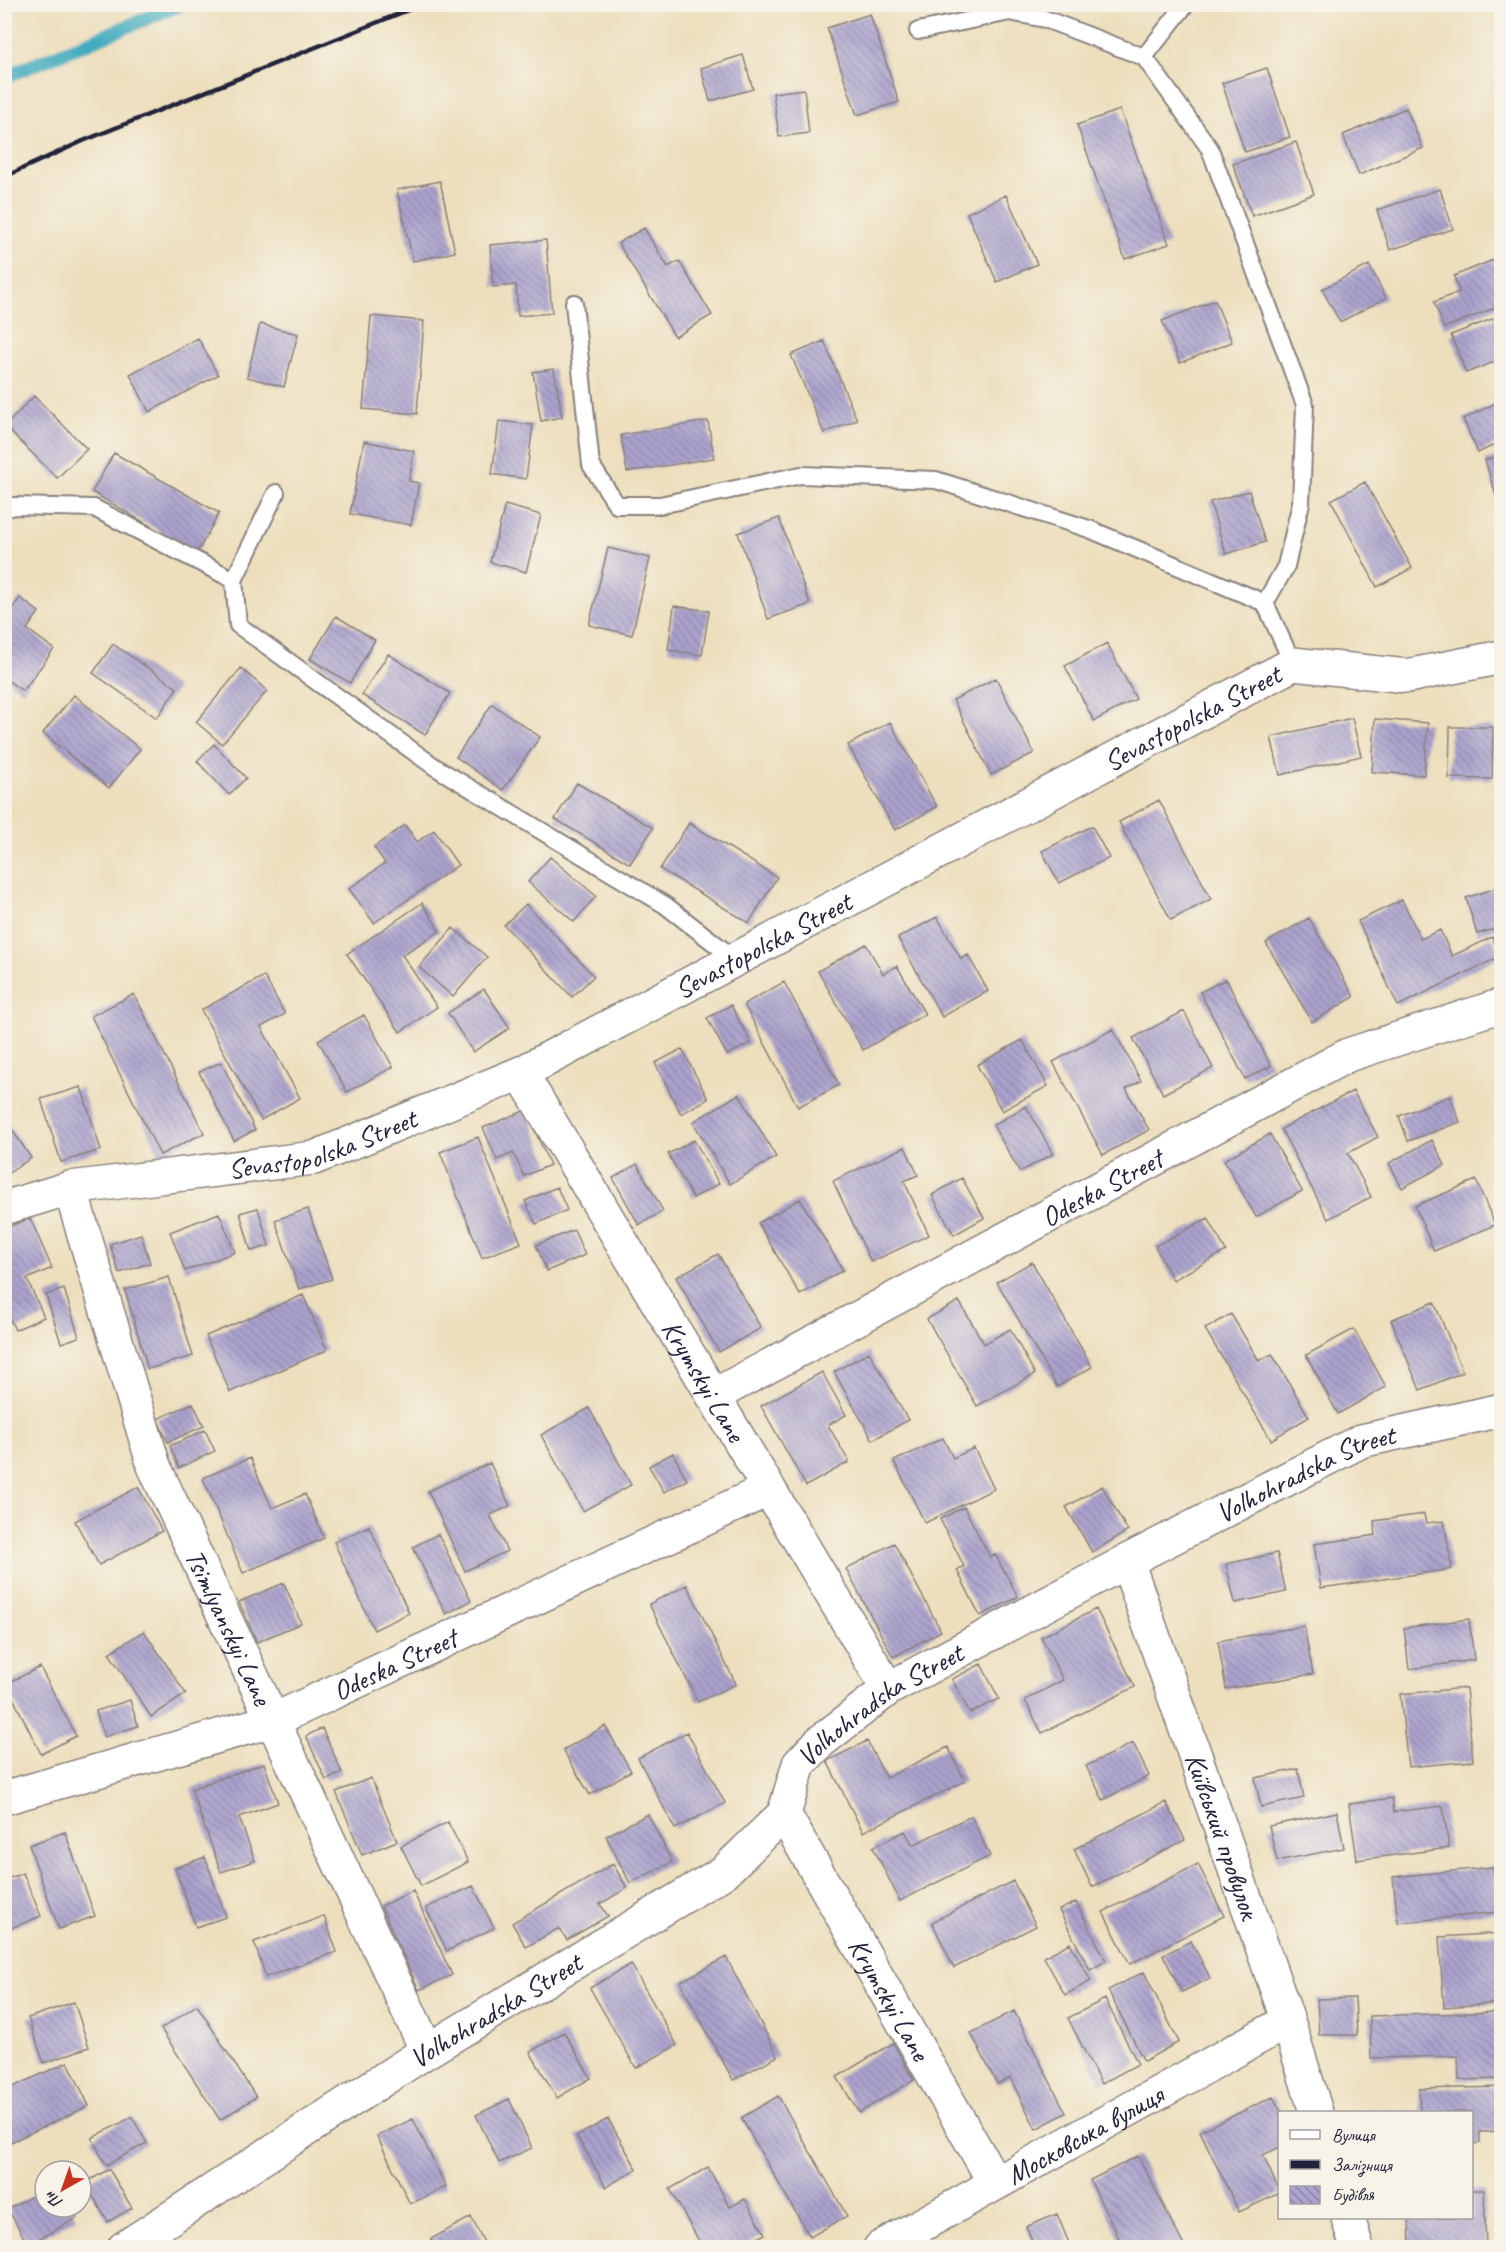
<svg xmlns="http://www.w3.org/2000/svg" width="1506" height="2252" font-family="Caveat,sans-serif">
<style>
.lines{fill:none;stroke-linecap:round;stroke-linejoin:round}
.stream{stroke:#3ea9be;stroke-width:14}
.building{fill:url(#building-back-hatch)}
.service-casing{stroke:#88807c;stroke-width:20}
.minor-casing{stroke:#88807c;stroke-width:36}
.service{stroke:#fff;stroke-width:16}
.minor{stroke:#fff;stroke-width:33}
.rail{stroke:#22223b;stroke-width:4.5}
.labels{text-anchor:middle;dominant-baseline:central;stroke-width:4.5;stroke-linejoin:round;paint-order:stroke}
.street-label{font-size:28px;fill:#22223b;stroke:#f7f3e8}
</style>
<defs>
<pattern id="building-back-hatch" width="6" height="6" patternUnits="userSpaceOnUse" patternTransform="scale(1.5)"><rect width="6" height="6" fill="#aba3cd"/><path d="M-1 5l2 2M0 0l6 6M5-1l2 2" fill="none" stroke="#8b84a8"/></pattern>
</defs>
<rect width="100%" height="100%" fill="#f7f3e8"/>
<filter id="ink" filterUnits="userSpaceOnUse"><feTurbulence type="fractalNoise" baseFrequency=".0167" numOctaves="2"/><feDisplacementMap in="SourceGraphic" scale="12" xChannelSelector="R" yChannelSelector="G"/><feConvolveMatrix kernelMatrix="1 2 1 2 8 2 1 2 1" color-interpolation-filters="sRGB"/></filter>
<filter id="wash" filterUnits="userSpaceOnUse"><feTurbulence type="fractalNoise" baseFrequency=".008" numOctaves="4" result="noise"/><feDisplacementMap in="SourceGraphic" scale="24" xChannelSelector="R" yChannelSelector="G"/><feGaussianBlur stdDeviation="1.35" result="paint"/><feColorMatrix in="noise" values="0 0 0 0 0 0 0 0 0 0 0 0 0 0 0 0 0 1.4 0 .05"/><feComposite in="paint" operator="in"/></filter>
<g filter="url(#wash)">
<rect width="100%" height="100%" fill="#eddfbd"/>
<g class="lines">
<path class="stream" d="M4 77 182 4"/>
</g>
<g id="blocks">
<path class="building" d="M870 14 899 102 857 115 827 28Z
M743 55 753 89 710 101 701 68Z
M1267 68 1290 137 1245 152 1222 83Z
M804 89 809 133 779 137 773 93Z
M1406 108 1423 148 1359 175 1343 135Z
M1120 110 1169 244 1125 259 1077 125Z
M1296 142 1314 194 1252 216 1233 164Z
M440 181 455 252 413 261 397 190Z
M1440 189 1453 229 1390 250 1377 210Z
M1006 195 1037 264 997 282 967 213Z
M644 228 668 267 679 261 712 315 675 337 618 243Z
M546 240 552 313 518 316 516 285 493 287 490 245Z
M1493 260 1502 281V305L1444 328 1434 302 1459 292 1454 276Z
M1369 265 1386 298 1340 322 1322 289Z
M1215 300 1232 342 1180 363 1162 321Z
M1502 315V359L1466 373 1451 335Z
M371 316 424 321 417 414 363 409Z
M260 324 298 334 284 387 247 377Z
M198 338 218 375 149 412 130 374Z
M824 341 857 420 824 433 791 355Z
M554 369 562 417 541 421 533 372Z
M34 396 87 449 57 478 5 426Z
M1502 400V441L1478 453 1463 419Z
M499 421 533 425 526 479 492 474Z
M708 421 714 458 627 472 621 435Z
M364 441 414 451 409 481 419 483 411 525 350 514Z
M114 453 219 513 197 553 92 492Z
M1502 455V501L1498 502 1485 460Z
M1365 482 1412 568 1377 587 1331 500Z
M1249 491 1265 542 1226 554 1210 502Z
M505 505 541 515 526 572 490 562Z
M779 518 810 604 768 619 738 533Z
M608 548 650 558 632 635 589 625Z
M20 598 39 612 27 629 54 649 23 691 4 678V613L7 615Z
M674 606 709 611 702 655 668 650Z
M336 616 375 640 350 683 310 659Z
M1107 643 1136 699 1094 721 1065 666Z
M113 644 177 688 157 718 93 673Z
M388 654 450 693 425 735 362 695Z
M241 668 267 691 222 744 196 722Z
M996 678 1034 753 991 775 953 700Z
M74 695 140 749 109 788 43 733Z
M492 704 540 737 503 790 456 757Z
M1352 718 1361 756 1280 775 1271 737Z
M1375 719 1428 723 1424 775 1372 772Z
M890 722 937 807 895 830 848 745Z
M1450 727H1493L1492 779 1449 778Z
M214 744 246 778 229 795 197 761Z
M577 783 653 828 630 864 555 819Z
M1159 800 1211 899 1171 920 1119 822Z
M689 823 777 877 749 923 660 869Z
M405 825 417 842 434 830 458 865 374 923 349 889 385 863 374 847Z
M1092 826 1109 858 1059 883 1042 851Z
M550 857 596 896 574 922 528 882Z
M1502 886V927L1477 934 1466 898Z
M1402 900 1421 939 1440 930 1452 956 1492 937 1501 956 1398 1006 1358 921Z
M422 903 440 931 402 955 437 1007 400 1032 347 954Z
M526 904 594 976 572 997 504 925Z
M937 917 961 959 968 955 988 991 942 1017 898 938Z
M1309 918 1354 997 1312 1022 1266 943Z
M453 928 487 957 453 997 419 967Z
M866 944 883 974 897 966 925 1014 863 1050 818 971Z
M264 976 285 1014 261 1027 300 1098 261 1120 201 1010Z
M1226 979 1271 1066 1245 1079 1200 992Z
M784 982 839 1085 798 1107 744 1004Z
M484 989 510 1028 473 1052 448 1013Z
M134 994 204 1133 160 1155 91 1016Z
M731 1005 751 1043 727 1055 707 1018Z
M1184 1011 1213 1068 1163 1094 1133 1038Z
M364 1015 393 1067 347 1092 318 1040Z
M1113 1029 1141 1081 1126 1089 1149 1130 1103 1155 1053 1062Z
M1022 1040 1048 1086 1002 1111 977 1065Z
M682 1049 708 1099 681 1114 655 1063Z
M221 1062 255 1130 234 1141 199 1072Z
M81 1087 101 1150 61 1162 41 1099Z
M1353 1091 1378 1137 1348 1153 1371 1197 1328 1219 1281 1129Z
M739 1094 776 1157 730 1184 693 1122Z
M1450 1096 1460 1122 1408 1141 1399 1116Z
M1026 1106 1053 1154 1020 1172 993 1125Z
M526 1110 550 1165 524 1176 513 1153 497 1160 483 1128Z
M4 1117 31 1158 4 1176Z
M1270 1134 1302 1191 1256 1217 1224 1160Z
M478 1137 521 1243 482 1258 440 1152Z
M694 1140 719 1184 693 1198 668 1154Z
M1432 1140 1445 1165 1402 1188 1389 1163Z
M905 1147 918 1175 904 1181 929 1235 871 1262 833 1181Z
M637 1164 663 1211 639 1225 613 1178Z
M962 1178 984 1218 954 1235 932 1195Z
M1476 1180 1495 1225 1434 1251 1415 1206Z
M557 1187 567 1210 536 1224 525 1201Z
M800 1199 843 1270 800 1295 758 1223Z
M258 1208 269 1246 251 1251 240 1213Z
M308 1209 332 1279 299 1289 275 1220Z
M219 1213 235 1252 185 1271 170 1232Z
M30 1218 52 1268 27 1279 44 1317 15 1330 4 1306V1229Z
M1208 1218 1226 1251 1173 1280 1155 1246Z
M574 1230 585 1255 547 1271 536 1245Z
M141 1234 150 1263 119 1273 110 1244Z
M718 1254 761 1328 719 1352 676 1277Z
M1032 1262 1092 1367 1057 1387 997 1282Z
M169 1277 193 1356 148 1369 125 1290Z
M64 1289 79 1337 61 1343 46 1295Z
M303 1295 327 1350 230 1392 206 1336Z
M959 1301 984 1344 1010 1329 1035 1374 977 1406 927 1319Z
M1434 1302 1463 1372 1420 1390 1391 1320Z
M1231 1314 1259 1361 1272 1354 1309 1417 1271 1440 1205 1329Z
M1354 1329 1386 1387 1338 1414 1306 1355Z
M869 1352 908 1420 873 1440 834 1372Z
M822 1372 846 1415 828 1425 849 1462 806 1486 761 1406Z
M193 1403 204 1426 168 1442 157 1419Z
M589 1408 631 1485 583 1511 541 1435Z
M205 1430 215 1451 179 1468 170 1446Z
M943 1438 953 1458 974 1448 994 1489 925 1523 894 1461Z
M673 1453 687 1480 664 1492 649 1466Z
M250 1458 272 1508 305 1494 324 1538 243 1573 203 1478Z
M490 1463 510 1506 490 1515 507 1551 465 1571 428 1491Z
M1102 1486 1128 1531 1092 1552 1066 1507Z
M138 1487 162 1531 99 1565 75 1521Z
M964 1507 990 1557 995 1554 1018 1597 980 1616 957 1570 964 1566 940 1519Z
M1424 1514 1426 1523 1444 1521 1452 1569 1321 1588 1314 1544 1376 1535 1374 1521Z
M369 1526 409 1613 374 1630 334 1542Z
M438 1534 471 1601 446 1614 413 1547Z
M894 1543 941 1631 893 1657 846 1569Z
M1277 1553 1286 1592 1235 1603 1226 1564Z
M284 1583 301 1623 257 1642 239 1602Z
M687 1585 736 1684 698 1702 649 1604Z
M1096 1609 1135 1687 1042 1733 1025 1700 1063 1680 1041 1637Z
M1469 1619 1474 1660 1409 1669 1404 1628Z
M1304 1626 1313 1674 1226 1689 1218 1641Z
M144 1631 186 1694 151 1717 109 1653Z
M981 1664 999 1699 970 1713 952 1679Z
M40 1667 76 1736 41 1754 6 1684Z
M1466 1688 1473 1761 1408 1767 1400 1694Z
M130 1700 138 1726 104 1737 96 1711Z
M605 1726 631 1771 590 1795 563 1750Z
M322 1728 342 1773 326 1780 306 1736Z
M687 1732 725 1803 675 1829 638 1758Z
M867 1741 886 1778 948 1747 965 1781 863 1832 827 1761Z
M1133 1743 1149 1776 1103 1800 1086 1766Z
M264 1763 278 1803 239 1817 255 1861 221 1872 191 1789Z
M1298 1769 1304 1798 1261 1807 1255 1778Z
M371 1778 397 1841 362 1855 336 1792Z
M1392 1798 1394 1812 1443 1806 1449 1848 1357 1860 1349 1804Z
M1166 1802 1185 1840 1092 1887 1074 1849Z
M1337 1812 1344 1848 1277 1861 1269 1826Z
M648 1814 672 1862 630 1883 606 1836Z
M971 1816 990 1856 900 1901 873 1847 905 1831 913 1845Z
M448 1822 468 1862 421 1886 401 1846Z
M65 1832 95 1916 59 1929 29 1845Z
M205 1857 226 1917 196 1927 175 1868Z
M613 1864 627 1888 600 1904 608 1916 567 1940 559 1928 526 1947 512 1923Z
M1198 1864 1224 1916 1130 1964 1103 1912Z
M1493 1867 1498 1912 1398 1923 1393 1877Z
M23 1873 41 1916 4 1931V1880Z
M1013 1881 1036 1926 954 1968 932 1922Z
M473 1886 494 1928 447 1951 426 1908Z
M413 1891 452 1975 419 1990 381 1906Z
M1076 1902 1106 1961 1090 1970 1059 1910Z
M324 1916 337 1952 266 1977 254 1942Z
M1502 1933V2003L1444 2007 1439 1937Z
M1191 1941 1210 1978 1182 1992 1163 1955Z
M1070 1943 1091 1981 1065 1995 1044 1957Z
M726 1957 778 2056 733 2080 680 1982Z
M631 1964 677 2045 636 2068 590 1988Z
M1144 1972 1179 2042 1144 2061 1108 1990Z
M1355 1998 1357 2035H1319L1317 1999Z
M1105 1999 1138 2064 1101 2084 1068 2018Z
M74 2002 89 2047 44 2063 28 2018Z
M197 2005 256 2097 220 2120 161 2029Z
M1014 2011 1066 2113 1036 2129 1010 2078 997 2084 971 2033Z
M1502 2012V2079L1459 2080 1458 2056 1371 2058 1370 2016Z
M564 2032 591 2078 557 2098 530 2052Z
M893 2043 914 2080 859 2113 837 2077Z
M5 2046 10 2059 5 2061Z
M68 2062 89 2106 4 2145V2091Z
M1502 2087V2131L1480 2132V2143L1472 2144V2112H1420L1419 2089Z
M778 2096 847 2216 810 2237 741 2118Z
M1273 2097 1281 2112 1280 2147 1263 2155 1280 2193 1239 2212 1200 2131Z
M509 2099 532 2148 499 2163 476 2115Z
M132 2117 147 2143 106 2165 92 2138Z
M413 2119 446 2187 410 2204 377 2136Z
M608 2119 637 2169 606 2187 577 2136Z
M1138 2156 1185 2248H1124L1090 2180Z
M708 2167 730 2207 745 2199 765 2234 750 2242 753 2248H703L670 2189Z
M109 2169 132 2208 108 2222 85 2183Z
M45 2189V2207H71L77 2218 28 2245 8 2209Z
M1472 2190H1484L1486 2248H1410L1409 2218H1472Z
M1057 2214 1071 2248H1035L1026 2227Z
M471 2217 487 2248H436L431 2239Z
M392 2241 395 2248H381Z"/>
</g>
</g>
<g filter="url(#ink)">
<use href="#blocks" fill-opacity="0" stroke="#88807c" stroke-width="1.5"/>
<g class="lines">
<g class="service-casing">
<path id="service" d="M918 31 1010 12 1045 19 1144 57 1210 149 1305 405 1301 503 1286 566 1265 603
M1144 57 1186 4
M574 303 591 465 617 505H660L801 475 936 480 1089 529 1265 603 1293 664
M4 509 14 506 94 508 234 580 238 625 435 767 665 905 735 959
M234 580 276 493"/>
</g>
<g class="minor-casing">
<g id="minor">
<path id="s1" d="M521 1073 888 1689"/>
<path id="s2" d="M70 1188 154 1466 427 2051"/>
<path id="s3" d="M4 1208 70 1188 314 1158 521 1073 1293 664 1407 676 1502 657"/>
<path id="s4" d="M713 1396 1348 1055 1502 1005"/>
<path id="s5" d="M1127 1561 1288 2021 1316 2112"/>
<path id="s6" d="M4 1798 274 1720 769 1489"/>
<path id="s7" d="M784 1814 995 2183"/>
<path d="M1348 2218 1357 2248"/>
<path id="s8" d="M124 2248 427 2051 724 1872 784 1814 799 1764 820 1742 888 1689 1127 1561 1361 1441 1502 1410"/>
<path id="s9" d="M880 2248 1288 2021"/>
</g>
</g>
<use href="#service" class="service"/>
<use href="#minor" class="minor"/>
<path class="rail" d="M4 177 83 141 423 4"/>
</g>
</g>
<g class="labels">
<g class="street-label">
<text stroke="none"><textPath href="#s3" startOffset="1298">Sevastopolska Street</textPath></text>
<text stroke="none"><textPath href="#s3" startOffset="812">Sevastopolska Street</textPath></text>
<text stroke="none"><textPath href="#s3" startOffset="326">Sevastopolska Street</textPath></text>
<text stroke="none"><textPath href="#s4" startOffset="441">Odeska Street</textPath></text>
<text stroke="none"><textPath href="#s1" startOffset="358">Krymskyi Lane</textPath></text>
<text stroke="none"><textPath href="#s8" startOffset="1431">Volhohradska Street</textPath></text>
<text stroke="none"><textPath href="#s2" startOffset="468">Tsimlyanskyi Lane</textPath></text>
<text stroke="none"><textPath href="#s6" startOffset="414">Odeska Street</textPath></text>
<text stroke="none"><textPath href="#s8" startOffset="945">Volhohradska Street</textPath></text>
<text stroke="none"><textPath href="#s5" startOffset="291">Київський провулок</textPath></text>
<text stroke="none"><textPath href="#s7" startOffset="213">Krymskyi Lane</textPath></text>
<text stroke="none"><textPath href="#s8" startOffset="441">Volhohradska Street</textPath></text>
<text stroke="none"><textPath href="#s9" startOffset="234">Московська вулиця</textPath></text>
</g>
</g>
<rect width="1506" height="2252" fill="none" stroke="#f7f3e8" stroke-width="24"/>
<rect x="1278" y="2111" width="195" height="108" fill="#f7f3e8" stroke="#a29fa3" stroke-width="1.5"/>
<rect x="1290" y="2130" width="30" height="9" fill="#ffffff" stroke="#a29fa3" stroke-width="1.5"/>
<text x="1332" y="2141" font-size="18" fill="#22223b">Вулиця</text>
<rect x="1290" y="2160" width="30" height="9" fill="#22223b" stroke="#a29fa3" stroke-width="1.5"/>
<text x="1332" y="2171" font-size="18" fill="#22223b">Залізниця</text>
<rect x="1290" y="2186" width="30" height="18" fill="url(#building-back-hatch)" stroke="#a29fa3" stroke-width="1.5"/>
<text x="1332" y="2201" font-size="18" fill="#22223b">Будівля</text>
<g transform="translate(63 2189) rotate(220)"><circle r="28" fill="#f7f3e8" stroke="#a29fa3" stroke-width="1.5"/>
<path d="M0-4.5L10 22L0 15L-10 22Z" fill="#c8321e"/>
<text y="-9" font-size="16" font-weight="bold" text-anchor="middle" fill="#22223b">Пн</text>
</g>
</svg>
